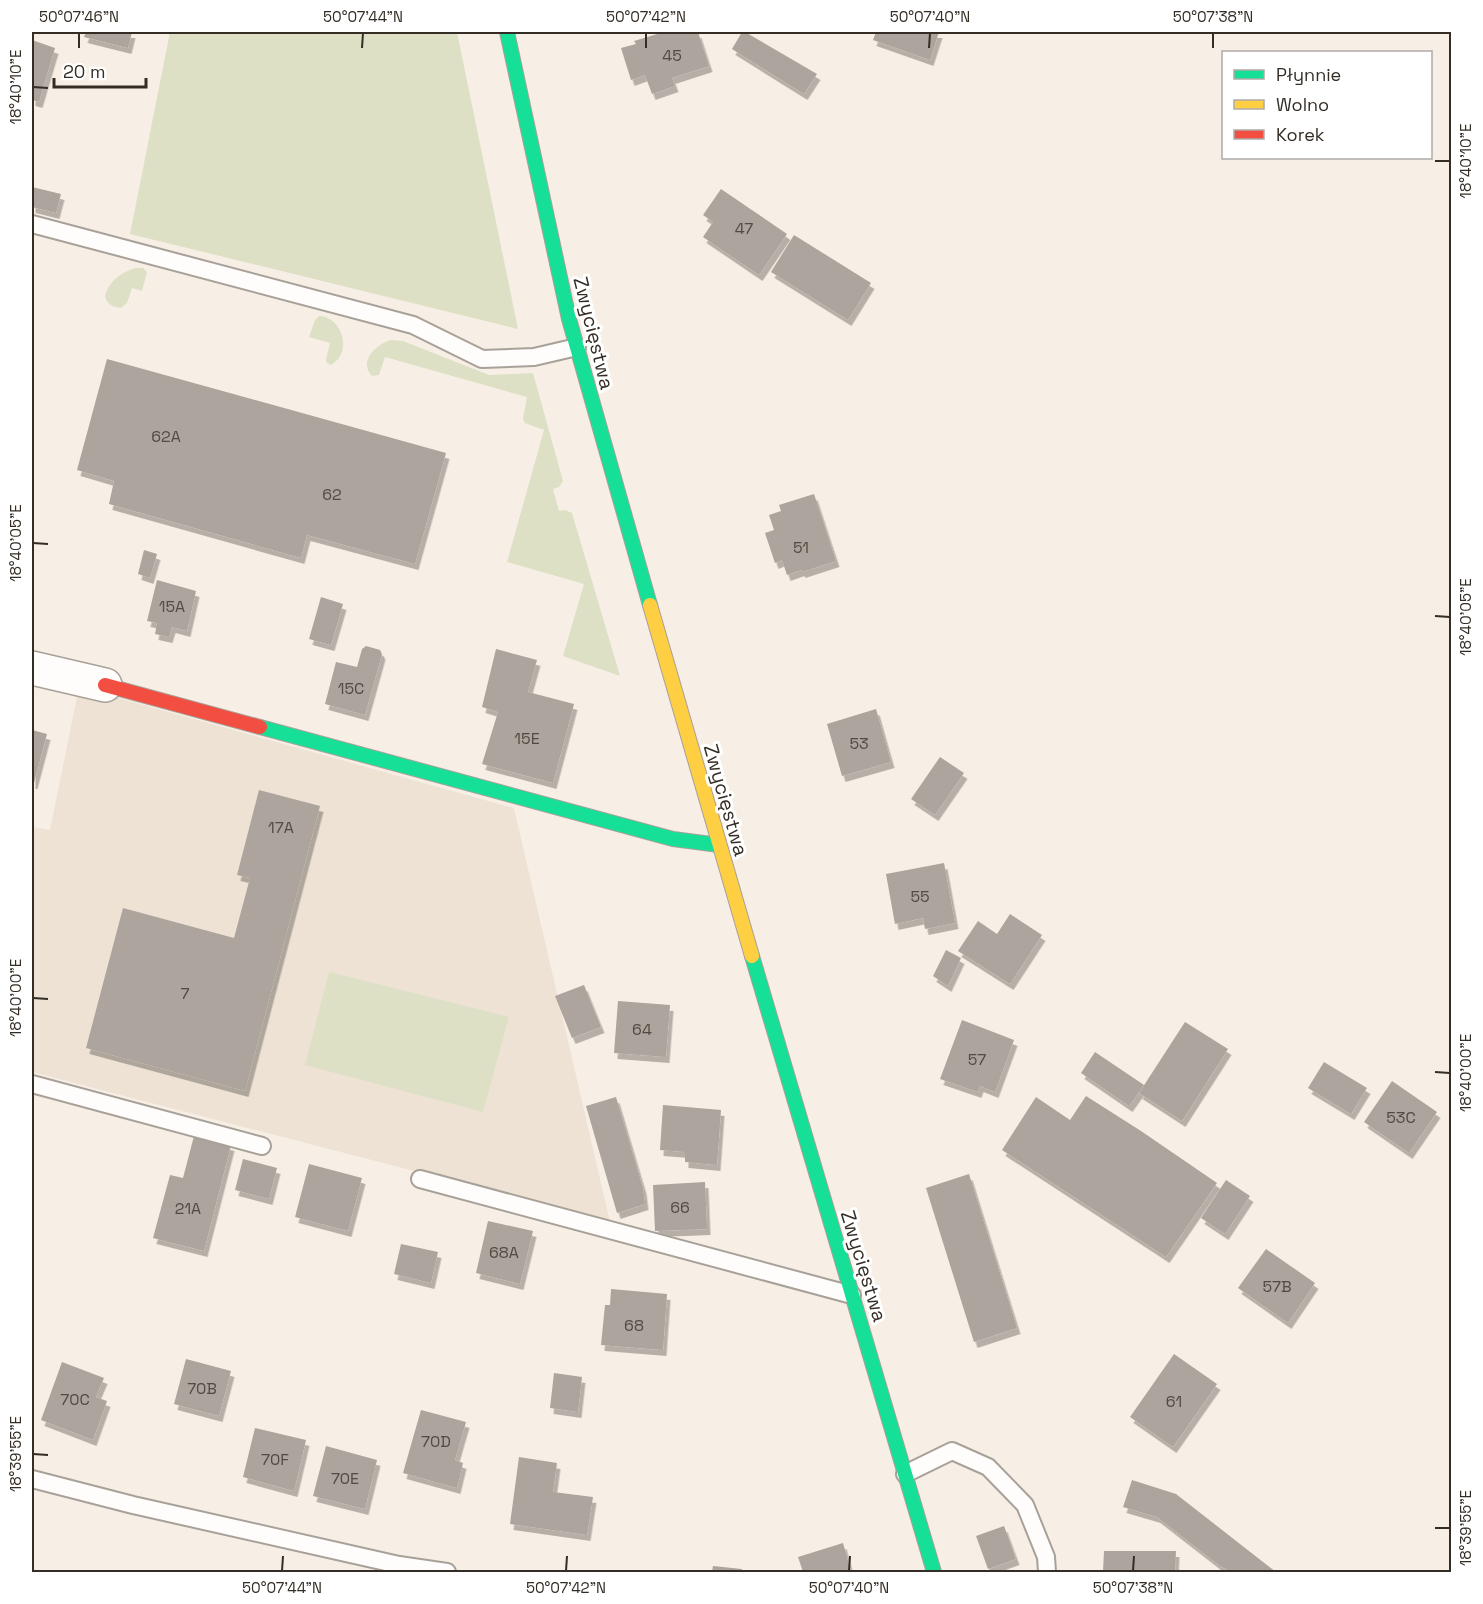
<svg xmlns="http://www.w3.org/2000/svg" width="1483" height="1604" font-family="'Space Grotesk',sans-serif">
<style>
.education{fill:#eee2d4}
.green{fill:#dde0c4}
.building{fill:#aca49d;filter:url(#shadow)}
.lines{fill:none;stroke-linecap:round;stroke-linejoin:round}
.lane-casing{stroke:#a8a199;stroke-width:20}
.street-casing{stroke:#a8a199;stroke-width:36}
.fast-casing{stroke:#a8a199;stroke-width:16}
.slow-casing{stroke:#a8a199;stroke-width:16}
.jam-casing{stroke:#a8a199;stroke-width:16}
.lane{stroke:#fefdfb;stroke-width:16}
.street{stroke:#fefdfb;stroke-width:33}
.fast{stroke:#16e098;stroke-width:14}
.slow{stroke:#ffcf43;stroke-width:14}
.jam{stroke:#f24e42;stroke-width:14}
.ticks{fill:none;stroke:#342d25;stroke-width:2}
.labels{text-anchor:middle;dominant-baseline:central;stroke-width:6;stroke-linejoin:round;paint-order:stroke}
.number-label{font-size:16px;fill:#524b43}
.street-label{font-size:20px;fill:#342d25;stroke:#fff}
.neatline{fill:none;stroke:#342d25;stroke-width:2}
.ticks-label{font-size:15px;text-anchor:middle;fill:#342d25}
</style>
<defs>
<filter id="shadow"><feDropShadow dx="3.5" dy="6" stdDeviation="0" flood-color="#0004"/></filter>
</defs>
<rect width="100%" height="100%" fill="#f7efe5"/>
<path class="education" d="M79 687 514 808 610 1222 32 1072V827L50 830Z"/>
<path class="green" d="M170 32H457L518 329 130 234Z
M136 268H143L147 272 142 291 132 288 127 303 121 308C113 307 108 305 105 297 108 282 121 272 136 268Z
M319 316C343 317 353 353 331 365L327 363 326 360 330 343 309 337 315 320Z
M391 340 403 341 489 375 533 373 563 481 559 487 553 489 559 511 565 510 572 513 620 676 563 656 584 584 507 562 544 430 525 423 523 419 527 397 385 357 379 375 372 376C358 362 376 344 391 340Z
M329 972 509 1017 483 1112 305 1065Z"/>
<path class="building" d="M86 32H132L128 48 84 37Z
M664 32H698L709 66 672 78 675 86 652 94 645 75 631 80 621 48 636 44 634 41Z
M742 32H745L817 74 804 94 732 49Z
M876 32H939L930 60 873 40Z
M32 40 55 48 39 102 32 100Z
M32 187 61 194 56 213 32 207Z
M721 189 787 234 759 275 703 237 713 222 703 215Z
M794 235 871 283 848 320 771 272Z
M107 359 446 453 415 564 307 535 301 558 109 504 114 481 77 470Z
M814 494 836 561 802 572 801 570 787 575 782 560 775 563 765 533 774 530 769 515 781 511 779 505Z
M144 550 157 554 150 578 138 574Z
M157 580 196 591 187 631 172 627 169 637 155 634 157 623 147 621Z
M321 597 343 604 331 645 309 639Z
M366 646 380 650 382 654 365 715 325 704 336 662 357 667 362 649Z
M496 649 537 660 528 692 574 704 553 783 482 764 498 712 482 707Z
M876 709 891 762 842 776 827 724Z
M32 730 47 734 34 783H32Z
M940 757 964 773 935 815 911 799Z
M259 790 320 806 245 1091 86 1048 123 908 234 938 250 878 237 875Z
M944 863 955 923 925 929 923 918 895 924 886 874Z
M1010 914 1042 935 1010 984 958 951 978 921 997 934Z
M946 950 961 958 948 986 933 976Z
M584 985 601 1027 572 1038 555 996Z
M618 1001 670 1005 666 1057 614 1053Z
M962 1020 1014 1040 995 1092 980 1086 978 1092 940 1079Z
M1185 1022 1228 1049 1182 1121 1139 1093Z
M1095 1052 1144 1085 1129 1106 1081 1073Z
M1324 1062 1367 1088 1351 1114 1308 1088Z
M1392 1081 1437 1112 1409 1153 1364 1122Z
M1086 1096 1141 1131 1217 1183 1166 1257 1002 1150 1036 1097 1070 1120Z
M616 1097 643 1188 645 1204 617 1213 586 1106Z
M663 1105 721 1110 717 1165 685 1162V1152L660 1150Z
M194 1136 231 1145 204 1251 153 1238 170 1175 183 1178Z
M243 1159 277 1168 269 1199 235 1190Z
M309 1164 362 1178 348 1231 295 1217Z
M969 1174 1017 1328 974 1342 926 1188Z
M1226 1180 1250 1196 1225 1234 1201 1218Z
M705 1182 707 1229 655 1231 653 1185Z
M488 1221 533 1231 520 1284 476 1273Z
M401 1244 438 1252 431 1283 394 1274Z
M1266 1249 1315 1283 1288 1323 1238 1288Z
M611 1289 667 1294 663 1350 601 1345 605 1305H610Z
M1174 1354 1217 1384 1173 1447 1130 1417Z
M186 1359 231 1371 219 1416 174 1404Z
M62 1362 104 1378 96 1397 107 1401 93 1440 41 1420Z
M554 1373 582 1377 578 1412 550 1408Z
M421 1410 466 1422 455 1460 463 1463 457 1488 403 1473Z
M255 1428 306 1440 294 1491 243 1477Z
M326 1446 377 1460 365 1509 313 1496Z
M519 1457 557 1463 553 1492 593 1497 587 1535 510 1524Z
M1132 1480 1176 1494 1276 1572H1231L1220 1566 1157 1517 1123 1507Z
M1004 1526 1016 1559 988 1569 976 1536Z
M843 1543 851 1572H803L798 1557Z
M1104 1551H1176L1175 1572H1103Z
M713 1566 742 1569V1572H712Z"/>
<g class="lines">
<g class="lane-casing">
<path id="lane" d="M32 224 413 325 482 359 534 357 577 347
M32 1084 262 1146
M420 1179 852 1295
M905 1474 952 1451 988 1467 1025 1505 1046 1557 1047 1572
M32 1479 133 1505 399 1565 447 1572"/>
</g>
<g class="street-casing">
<path id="street" d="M32 668 105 685"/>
</g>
<g class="fast-casing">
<path id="fast" d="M507 32 569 319 650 605
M260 727 673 839 719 845
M752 956 934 1572"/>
</g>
<g class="slow-casing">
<path id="slow" d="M650 605 752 956"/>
</g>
<g class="jam-casing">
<path id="jam" d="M105 685 260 727"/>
</g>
<use href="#lane" class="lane"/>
<use href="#street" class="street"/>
<use href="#fast" class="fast"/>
<use href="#slow" class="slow"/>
<use href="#jam" class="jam"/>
</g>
<path class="ticks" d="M79 48V33M362 48 363 33M646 48V33M929 48 930 33M1213 48V33M33 87 48 88M1435 161H1450M33 543 48 544M1435 616 1450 617M33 998 48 999M1435 1072 1450 1073M33 1454 48 1455M1435 1528H1450M282 1571 283 1556M566 1571 567 1556M849 1571 850 1556M1133 1571 1134 1556"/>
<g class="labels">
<g class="number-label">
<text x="672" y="55">45</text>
<text x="744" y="228">47</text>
<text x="166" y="436">62A</text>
<text x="332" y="494">62</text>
<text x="801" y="547">51</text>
<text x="172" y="606">15A</text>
<text x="351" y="688">15C</text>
<text x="527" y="738">15E</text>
<text x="859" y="743">53</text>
<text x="281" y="827">17A</text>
<text x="920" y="896">55</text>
<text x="185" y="993">7</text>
<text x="642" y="1029">64</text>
<text x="977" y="1059">57</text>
<text x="1401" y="1117">53C</text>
<text x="680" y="1207">66</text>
<text x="188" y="1208">21A</text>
<text x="504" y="1252">68A</text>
<text x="1277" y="1286">57B</text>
<text x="634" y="1325">68</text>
<text x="202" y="1388">70B</text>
<text x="75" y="1399">70C</text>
<text x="1174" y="1401">61</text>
<text x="436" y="1441">70D</text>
<text x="275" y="1459">70F</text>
<text x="345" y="1478">70E</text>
</g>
<g class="street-label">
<text transform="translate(594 333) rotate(76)">Zwycięstwa</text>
<text transform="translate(726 800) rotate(74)">Zwycięstwa</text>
<text transform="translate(864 1266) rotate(73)">Zwycięstwa</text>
</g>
</g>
<rect width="1483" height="1604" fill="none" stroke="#ffffff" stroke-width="66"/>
<rect x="1222" y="51" width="210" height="108" fill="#ffffff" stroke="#aeaba8" stroke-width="1.5"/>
<rect x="1234" y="70" width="30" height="9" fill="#16e098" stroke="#aeaba8" stroke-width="1.5"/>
<text x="1276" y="81" font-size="18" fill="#342d25">Płynnie</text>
<rect x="1234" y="100" width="30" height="9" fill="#ffcf43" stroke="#aeaba8" stroke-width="1.5"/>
<text x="1276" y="111" font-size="18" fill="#342d25">Wolno</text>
<rect x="1234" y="130" width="30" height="9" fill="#f24e42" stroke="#aeaba8" stroke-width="1.5"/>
<text x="1276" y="141" font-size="18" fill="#342d25">Korek</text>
<path d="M54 78v9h92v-9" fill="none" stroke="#342d25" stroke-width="3"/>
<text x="63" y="78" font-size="18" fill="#342d25" stroke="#ffffff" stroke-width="4.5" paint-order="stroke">20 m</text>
<rect x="33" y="33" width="1417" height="1538" class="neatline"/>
<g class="ticks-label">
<text x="79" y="22">50°07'46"N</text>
<text x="363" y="22">50°07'44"N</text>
<text x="646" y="22">50°07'42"N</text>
<text x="930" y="22">50°07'40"N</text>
<text x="1213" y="22">50°07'38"N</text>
<text transform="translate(16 87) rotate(-90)" y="5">18°40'10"E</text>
<text transform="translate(1466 161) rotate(-90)" y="5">18°40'10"E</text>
<text transform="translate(16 543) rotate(-90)" y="5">18°40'05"E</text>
<text transform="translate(1466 617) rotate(-90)" y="5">18°40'05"E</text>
<text transform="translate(16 998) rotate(-90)" y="5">18°40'00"E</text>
<text transform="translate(1466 1073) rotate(-90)" y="5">18°40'00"E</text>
<text transform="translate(16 1454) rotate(-90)" y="5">18°39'55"E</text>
<text transform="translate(1466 1528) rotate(-90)" y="5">18°39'55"E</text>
<text x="282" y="1593">50°07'44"N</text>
<text x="566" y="1593">50°07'42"N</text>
<text x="849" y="1593">50°07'40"N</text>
<text x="1133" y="1593">50°07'38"N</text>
</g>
</svg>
